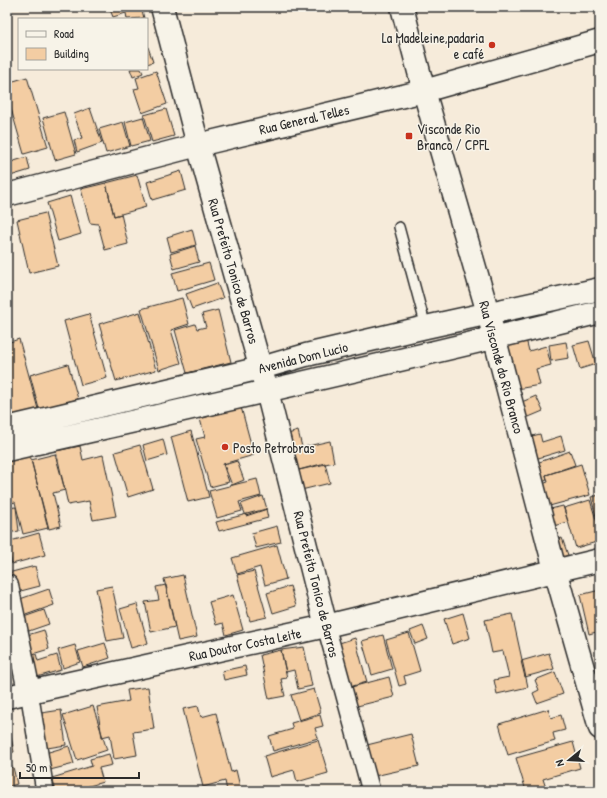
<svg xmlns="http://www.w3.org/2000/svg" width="607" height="798" font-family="'Patrick Hand',sans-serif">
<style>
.building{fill:#f3cda3;stroke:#2b2b2b}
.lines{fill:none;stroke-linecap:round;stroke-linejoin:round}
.lane-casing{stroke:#2b2b2b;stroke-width:12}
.street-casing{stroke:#2b2b2b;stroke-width:20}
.secondary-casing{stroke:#2b2b2b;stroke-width:25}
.lane{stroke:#f7f3e8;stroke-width:9}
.street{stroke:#f7f3e8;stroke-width:17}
.secondary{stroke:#f7f3e8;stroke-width:22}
.poi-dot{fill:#c8321e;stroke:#f7f3e8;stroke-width:1.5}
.labels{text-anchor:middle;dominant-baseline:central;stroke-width:3;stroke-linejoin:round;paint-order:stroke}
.poi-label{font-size:14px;fill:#2b2b2b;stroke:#f7f3e8;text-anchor:start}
.street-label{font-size:14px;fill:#2b2b2b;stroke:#f7f3e8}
</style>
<rect width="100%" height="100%" fill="#f6ebda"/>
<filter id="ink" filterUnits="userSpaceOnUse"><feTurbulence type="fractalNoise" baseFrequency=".025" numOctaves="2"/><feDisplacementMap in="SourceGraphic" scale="8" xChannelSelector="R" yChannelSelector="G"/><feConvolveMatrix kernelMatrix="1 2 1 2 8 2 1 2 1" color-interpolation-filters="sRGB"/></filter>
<g filter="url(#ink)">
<path class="building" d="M79 7H100L81 12Z
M109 7H141L144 18 127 19 126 13 113 17Z
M147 44 153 62 147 64Z
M130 69H141L143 73 133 77Z
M156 71 167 104 142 113 134 89 139 88 136 78Z
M27 77 48 147 24 154 7 95V83Z
M90 108 102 143 77 152 74 140 82 138 74 114Z
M166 109 174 136 152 142 144 115Z
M64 112 76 154 55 160 43 118Z
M143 117 150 141 131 146 125 122Z
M123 122 130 146 106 153 99 129Z
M7 146 11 162 27 157 30 170 7 177Z
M181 171 186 190 152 200 147 182Z
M137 175 146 207 114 216 106 183Z
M106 183 114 216 121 214 128 244 105 250 98 224 90 223 81 189Z
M70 196 81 234 58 241 47 203Z
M45 213 58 266 29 273 17 220Z
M192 229 196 245 171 252 167 237Z
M195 246 199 262 174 269 170 254Z
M209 263 214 280 177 291 172 273Z
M217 283 223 298 192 309 186 294Z
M182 298 189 324 171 330 181 363 159 370 141 309Z
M218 310 231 362 187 373 175 330 195 324 197 329 206 327 202 314Z
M140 312 156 370 116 381 99 324Z
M89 314 107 378 81 385 64 321Z
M19 339 38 409 8 418 7 413V389L10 388 7 379V343Z
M526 339 529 351 546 346 551 365 536 369 540 385 511 390 499 346Z
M589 341 596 364 580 369 573 345Z
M566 342 569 358 551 361 549 345Z
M68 364 78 399 39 409 30 375Z
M536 396 543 411 524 419 517 404Z
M241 407 254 455 223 464 229 482 210 487 196 439 205 437 200 419Z
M191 431 209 497 188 502 171 437Z
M298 431 302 447 282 453 278 437Z
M540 434 542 442 561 436 565 450 535 459 528 437Z
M163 439 167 455 147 461 143 445Z
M330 441 334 462 295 471 290 450Z
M140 445 153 489 128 497 115 452Z
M80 446 83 460 103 455 116 516 93 520 89 501 68 505 56 451Z
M570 451 575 465 546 475 547 480 538 484 531 465Z
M55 454 65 490 53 493 61 526 49 529 31 460Z
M30 455 48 528 23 534 15 502 7 504V461Z
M237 461 244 480 232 485 224 465Z
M325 463 330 483 293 492 295 471Z
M581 464 590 495 542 508 536 486 548 482 546 475Z
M257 479 261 496 239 502 242 511 217 518 209 491Z
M600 495V519L597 520 591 497Z
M263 496 267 509 246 516 241 504Z
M590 500 600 533V541L576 548 564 508Z
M563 506 568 522 546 528 542 511Z
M16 507 19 531 7 533V508Z
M266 509 268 518 219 531 216 522Z
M277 526 281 542 256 548 252 533Z
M39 533 45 555 12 564 7 542Z
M562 538 568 555 556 560 549 542Z
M277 545 286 579 265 585 260 567 237 574 232 558Z
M35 566 40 586 13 593 8 573Z
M254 571 267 617 250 621 237 575Z
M183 575 197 637 178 641 164 579Z
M166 585 175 627 151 632 145 602 159 600 156 587Z
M112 586 123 638 107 641 96 589Z
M290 586 296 606 273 613 267 593Z
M49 589 54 605 20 617 14 601Z
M600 590V631L589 634 580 595Z
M233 595 243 630 226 635 223 623 216 625 209 602Z
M137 604 148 643 131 648 120 609Z
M44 610 49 624 23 633 18 619Z
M463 613 470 638 452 644 444 619Z
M512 614 528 687 497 694 494 680 509 677 503 651 492 653 485 620Z
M423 626 428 639 415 644 410 631Z
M44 630 49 649 26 656 21 637Z
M409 633 420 671 404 676 406 684 399 686 386 640Z
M383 635 392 669 372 675 362 641Z
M355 638 367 682 346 688 333 645Z
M105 643 110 658 83 667 78 651Z
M75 645 80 662 63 668 58 650Z
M304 647 312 686 298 689 294 670 286 672 281 650Z
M281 650 287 678 281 679 285 696 269 699 260 655Z
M549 653 554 669 525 677 521 661Z
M36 654 38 661 57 655 61 670 30 679 26 657Z
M245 666 247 675 224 680 222 671Z
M600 670V687L598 688 593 672Z
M555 672 563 694 537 703 533 693 539 690 535 680Z
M389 677 394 697 349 708 344 689Z
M148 687 154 729 133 732 137 755 114 759 110 735 102 737 97 707 129 701 127 690Z
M314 689 321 713 299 720 291 695Z
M93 706 107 750 77 760 63 715Z
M198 706 201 717 216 713 231 772 236 770 241 791H227L225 781 203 787 183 709Z
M548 709 551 718 561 715 565 730 553 733 555 741 508 755 499 724Z
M61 710 66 745 41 749 35 714Z
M320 715 323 726 315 728 318 738 273 751 269 736 293 729 291 723Z
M7 716 14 752 7 753Z
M411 734 419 766 370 777 363 746Z
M318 740 328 773 297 782 294 770 270 777 264 756Z
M573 742 580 768 543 779 547 791H526L516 758Z
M69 746 74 764 46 771 42 754Z
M109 754 112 765 99 768 103 782 72 791H56L52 778 92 766 90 759Z
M13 767 17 784 7 787V769Z"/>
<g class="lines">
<g class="lane-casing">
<path id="lane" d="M399 227 426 327"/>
</g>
<g class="street-casing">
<path id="street" d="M326 626 371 791
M29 691 45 791"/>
</g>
<g class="secondary-casing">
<path id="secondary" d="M162 7 198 145 267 391 326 626
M402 7 424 91 488 313 555 570 600 728
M7 195 198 145 424 91 600 41
M7 428 261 368 306 355 426 327 600 289
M7 450C205 405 403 361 600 312
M7 586 29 691
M7 697 326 626 600 560"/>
</g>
<use href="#lane" class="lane"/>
<use href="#street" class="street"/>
<use href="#secondary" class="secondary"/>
</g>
</g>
<g class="poi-dot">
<circle cx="492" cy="45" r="4"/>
<rect x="405" y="132" width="8" height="8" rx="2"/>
<circle cx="225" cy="447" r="4"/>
</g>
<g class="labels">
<g class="poi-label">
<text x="484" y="37" text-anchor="end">La Madeleine,padaria<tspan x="484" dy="16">e café</tspan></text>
<text x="417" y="128">Visconde Rio<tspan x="417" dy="16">Branco / CPFL</tspan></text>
<text x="233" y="447">Posto Petrobras</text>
</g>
<g class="street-label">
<text transform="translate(304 119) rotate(-13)">Rua General Telles</text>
<text transform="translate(234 271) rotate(74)">Rua Prefeito Tonico de Barros</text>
<text transform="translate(303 357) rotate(-14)">Avenida Dom Lucio</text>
<text transform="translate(502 367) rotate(75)">Rua Visconde do Rio Branco</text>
<text transform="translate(317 584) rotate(76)">Rua Prefeito Tonico de Barros</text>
<text transform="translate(245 644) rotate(-12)">Rua Doutor Costa Leite</text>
</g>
</g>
<rect width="607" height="798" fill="none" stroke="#f7f3e8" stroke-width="24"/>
<rect x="12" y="12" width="583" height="774" fill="none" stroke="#2b2b2b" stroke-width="1.5" filter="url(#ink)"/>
<rect x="18" y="18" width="130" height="52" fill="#f7f3e8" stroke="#a5a39c"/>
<rect x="26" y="31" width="20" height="6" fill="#f7f3e8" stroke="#a5a39c"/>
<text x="54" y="38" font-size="12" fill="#2b2b2b">Road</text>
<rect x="26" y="48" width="20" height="12" fill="#f3cda3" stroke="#a5a39c"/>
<text x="54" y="58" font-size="12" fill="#2b2b2b">Building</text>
<g transform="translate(569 760) rotate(252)" stroke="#f7f3e8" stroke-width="3" paint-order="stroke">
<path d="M0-3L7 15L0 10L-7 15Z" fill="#2b2b2b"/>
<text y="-6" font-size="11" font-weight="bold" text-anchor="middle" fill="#2b2b2b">N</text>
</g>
<path d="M20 772v6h119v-6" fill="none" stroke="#2b2b2b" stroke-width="2"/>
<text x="26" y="772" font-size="12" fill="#2b2b2b" stroke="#f7f3e8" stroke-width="3" paint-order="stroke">50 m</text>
</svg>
